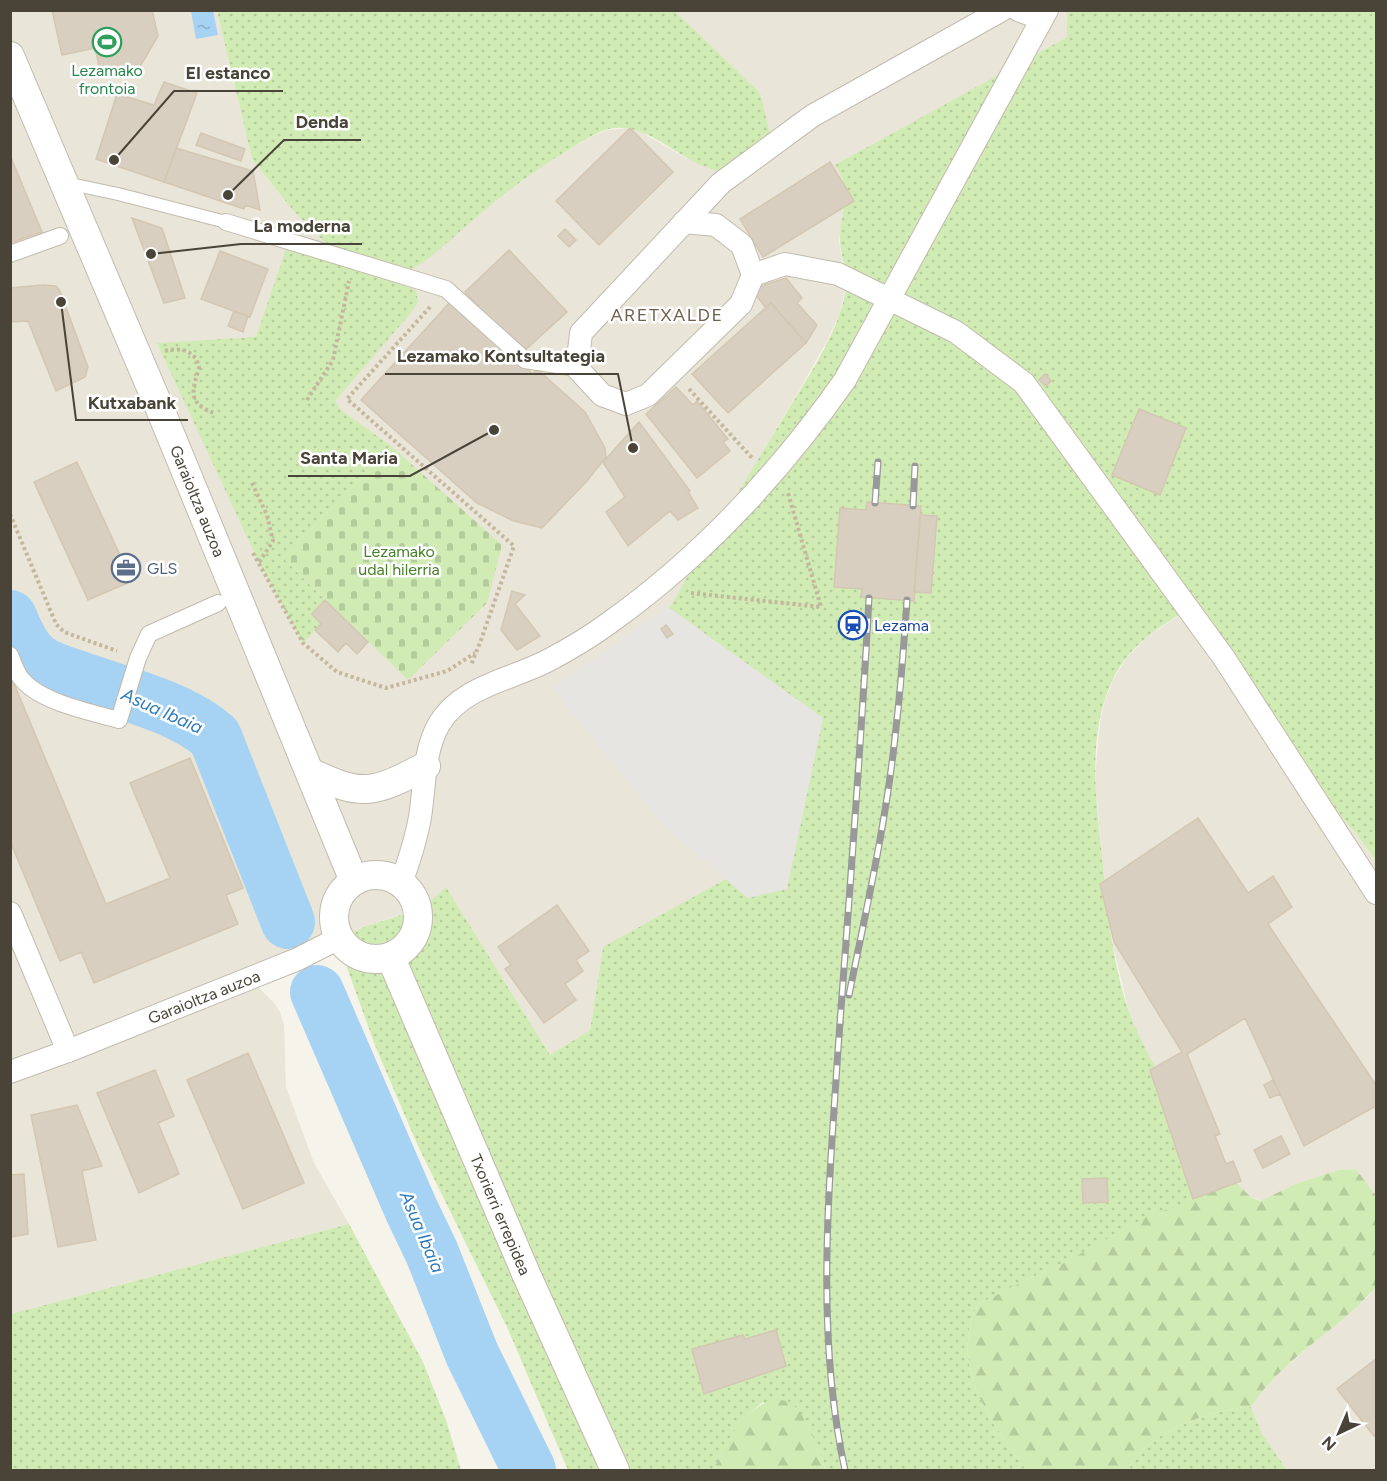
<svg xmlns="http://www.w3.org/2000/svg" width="1387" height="1481" font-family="Figtree,sans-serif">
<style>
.residential{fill:#eae5d9}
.grass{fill:url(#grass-dots)}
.forest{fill:url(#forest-firs)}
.cemetery{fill:url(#cemetery-stones)}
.parking{fill:#e7e5e2}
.water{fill:url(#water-ripples)}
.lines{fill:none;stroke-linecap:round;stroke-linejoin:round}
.river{stroke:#a6d2f3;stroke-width:54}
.building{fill:#d8cfc0;stroke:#d3c7b2;stroke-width:1.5}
.service-casing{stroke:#c2bbad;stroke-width:14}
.pedestrian-casing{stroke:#c2bbad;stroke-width:18}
.minor-casing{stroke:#c2bbad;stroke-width:24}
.tertiary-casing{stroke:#c2bbad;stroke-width:30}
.path{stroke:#c4b79d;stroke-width:4;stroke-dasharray:3 3;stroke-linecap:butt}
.service{stroke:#fff;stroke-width:12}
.pedestrian{stroke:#fff;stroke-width:16}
.minor{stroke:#fff;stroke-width:22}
.tertiary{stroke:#fff;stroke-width:28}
.rail-casing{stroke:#999;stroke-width:7}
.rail{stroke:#fff;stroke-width:4.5;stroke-dasharray:14;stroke-linecap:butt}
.labels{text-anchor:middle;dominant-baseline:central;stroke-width:5;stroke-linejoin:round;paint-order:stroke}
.leisure-label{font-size:16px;fill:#27864d;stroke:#fff}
.street-label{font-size:16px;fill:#4a4438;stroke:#fff}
.park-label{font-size:16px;fill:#478028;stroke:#fff}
.service-label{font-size:16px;fill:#4e5e75;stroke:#fff;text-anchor:start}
.transit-label{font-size:16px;fill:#164399;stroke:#fff;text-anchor:start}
.neighbourhood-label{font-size:18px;letter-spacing:1.5px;fill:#6e624f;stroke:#fff}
.water-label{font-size:18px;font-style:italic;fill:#2c7bbb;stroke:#fff}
.leader{fill:none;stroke:#4a4438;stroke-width:2}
.callout-dot{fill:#4a4438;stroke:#fff;stroke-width:2}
.callout-label{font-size:18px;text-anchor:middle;font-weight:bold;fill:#4a4438;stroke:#fff;stroke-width:5;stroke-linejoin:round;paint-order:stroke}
</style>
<defs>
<pattern id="grass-dots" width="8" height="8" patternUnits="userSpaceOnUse" patternTransform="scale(1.5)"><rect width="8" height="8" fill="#d0ebb3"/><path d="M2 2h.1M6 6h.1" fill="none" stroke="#b4cb9b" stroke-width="1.8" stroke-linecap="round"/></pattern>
<pattern id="forest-firs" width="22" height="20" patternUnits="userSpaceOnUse" patternTransform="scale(1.5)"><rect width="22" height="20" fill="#d0ebb3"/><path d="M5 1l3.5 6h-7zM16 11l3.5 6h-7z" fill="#b4cb9b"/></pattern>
<pattern id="cemetery-stones" width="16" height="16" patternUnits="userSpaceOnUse" patternTransform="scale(1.5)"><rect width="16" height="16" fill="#d0ebb3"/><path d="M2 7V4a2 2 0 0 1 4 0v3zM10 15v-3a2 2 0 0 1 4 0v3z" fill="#b4cb9b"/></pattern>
<pattern id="water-ripples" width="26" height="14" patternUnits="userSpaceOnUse" patternTransform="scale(1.5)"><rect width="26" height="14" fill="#a6d2f3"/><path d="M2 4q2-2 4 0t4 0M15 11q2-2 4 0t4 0" fill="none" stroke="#89acc6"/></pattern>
</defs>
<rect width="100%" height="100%" fill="#f6f3eb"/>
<path class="residential" d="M11 11H217L252 159 292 209 342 260 494 202 544 165 590 137 607 130 628 128 641 132 688 159 760 93 675 11H1067V37L836 165 841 173 847 191 839 241 846 286 840 313 826 343 797 394 669 608 787 889 603 947 590 1030 550 1055 446 887 435 899 424 906 362 928 253 982 274 1003 280 1012 284 1025 286 1087 314 1163 349 1224 11 1314Z
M1186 611 1292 762 1354 831 1376 860V1196L1356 1169 1339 1170 1295 1184 1264 1201 1252 1198 1228 1178 1164 1087 1145 1051 1130 1016 1113 945 1105 886 1096 791V766L1100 723 1105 700 1114 678 1127 657 1148 636Z
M1376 1287V1470H1287L1262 1434 1251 1407 1260 1393 1277 1374 1369 1296Z"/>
<path class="grass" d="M217 11H675L760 93 774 150C762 155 734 170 723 171 716 171 708 168 701 165 671 152 640 119 605 130 591 135 578 144 565 152 530 173 498 199 466 226 442 247 419 270 388 280L416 290 418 302 410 314 335 401 341 410 391 446 283 558 325 600 312 614 321 624 303 643 259 563 157 343 256 337 287 246 342 260 292 209 252 159Z
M1067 11H1376V860L1354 831 1292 762 1186 611C1158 627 1129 647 1114 677 1085 735 1097 804 1103 865 1108 915 1113 969 1131 1017 1140 1041 1154 1063 1164 1086 1168 1097 1171 1110 1174 1121 1182 1146 1189 1170 1196 1195 1187 1205 1175 1209 1161 1211L1064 1263 1020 1283 979 1304 974 1312 970 1323 967 1349 970 1368 977 1393 995 1426 1026 1470H826L809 1428 763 1402C741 1419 723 1444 714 1470H568L507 1327 418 1146 376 1048 337 940C345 936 354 932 362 928 394 916 421 913 446 887L550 1055 590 1030 603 947 726 879 748 898 669 608C706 545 744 482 782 420 804 383 837 336 845 294 849 275 839 254 840 235 842 206 854 192 835 165L1067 37Z
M349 1224 423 1362 446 1420 461 1470H11V1314Z
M1251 1407 1262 1434 1287 1470H1129C1145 1432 1212 1409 1251 1407Z"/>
<path class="forest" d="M1356 1169 1376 1196V1287C1338 1331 1283 1357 1251 1407 1212 1409 1145 1432 1129 1470H1026L995 1426 977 1393 970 1368 967 1349 970 1323 974 1312 979 1304 1020 1283 1064 1263 1155 1212 1171 1209 1188 1202 1196 1195 1236 1183 1252 1198 1261 1201 1295 1184 1339 1170Z
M775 1399C779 1400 785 1400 789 1402 808 1413 818 1451 826 1470H714C724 1442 745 1408 775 1399Z"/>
<path class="cemetery" d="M391 446 502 545 487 603 408 680 283 558Z"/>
<path class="parking" d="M668 607 823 718 787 889 748 898 664 826 552 688Z"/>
<path class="water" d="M191 11H213L218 35 196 39Z"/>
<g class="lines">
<path class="river" d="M10 617C16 632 23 650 37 660 49 669 65 673 79 678 122 693 181 707 215 737L288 922
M317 992 411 1209 432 1253 472 1354 529 1470"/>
</g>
<path class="building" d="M52 10H152L158 36 138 70 102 78 95 48 62 55Z
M164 82 197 93 164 182 96 159 117 94 154 105Z
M630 128 673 172 599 245 556 201Z
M201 133 245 149 241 161 196 145Z
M176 148 253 171 260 210 245 205 244 209 164 182Z
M10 155 42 232 10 243Z
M830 162 854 201 763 257 740 219Z
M132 218 162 228 185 298 164 303Z
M565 229 576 240 569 247 558 236Z
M509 250 567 312 522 353 465 292Z
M220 251 268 269 250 317 201 299Z
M786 278 802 298 797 303 817 325 806 343 771 303 766 308 751 289Z
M43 285 56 286 60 291 88 367 85 377 56 391 28 321 10 322V288Z
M451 301 533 374 537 369 585 412 605 448 606 457 587 481 542 528 514 521 477 503 361 400Z
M771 303 806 343 728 413 692 374Z
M234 311 248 316 243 332 228 326Z
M1045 374 1051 381 1046 386 1039 380Z
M676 387 693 405 697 401 728 439 723 442 730 451 697 478 646 414Z
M1139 409 1186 428 1160 495 1112 475Z
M639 422 690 491 688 492 698 508 678 520 670 511 628 546 606 512 625 497 603 462Z
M77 462 132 581 88 600 34 482Z
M867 502 921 506 914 601 861 597 862 589 834 587 840 508 866 510Z
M920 515 937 516 931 593 914 592Z
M512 591 525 595 515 604 540 636 517 650 501 630Z
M325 600 368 642 357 654 346 643 338 652 315 630 321 624 312 614Z
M666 625 673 634 667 638 661 629Z
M10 674 106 904 170 878 130 783 190 758 243 888 226 895 238 924 94 983 81 952 60 961 10 841Z
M1198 818 1248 893 1273 876 1292 907 1268 924 1376 1085V1106L1304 1146 1245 1018 1187 1054 1220 1134 1215 1136 1226 1164 1233 1161 1241 1181 1193 1199 1150 1070 1182 1052 1114 942 1100 884Z
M557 905 589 951 576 960 583 971 565 984 576 1000 544 1023 505 969 511 965 498 947Z
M248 1053 304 1183 243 1209 187 1080Z
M155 1070 174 1116 158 1123 179 1174 139 1193 97 1093Z
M1273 1080 1280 1094 1270 1098 1264 1085Z
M77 1105 102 1166 82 1171 96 1240 58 1247 31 1115Z
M1281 1136 1290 1154 1263 1168 1254 1150Z
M24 1174 28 1234 10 1237V1175Z
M1107 1178 1108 1202 1083 1203 1082 1179Z
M776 1330 786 1366 704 1394 692 1349 743 1335 745 1339Z
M1376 1359V1434L1374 1436 1337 1389Z"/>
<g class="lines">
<g class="service-casing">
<path id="service" d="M66 183 118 194 226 222"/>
</g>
<g class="pedestrian-casing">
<path id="pedestrian" d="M226 222 446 289 525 360 577 368
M10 254 60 236
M10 655C13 662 16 671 20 677 38 702 90 712 119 720L138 658 149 634 218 603"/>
</g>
<g class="minor-casing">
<g id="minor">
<path d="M1018 10 1042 19"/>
<path d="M684 222 716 225 742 245 753 275 741 304 648 395 626 404 602 395 577 368 581 333 721 183 812 116 1002 10"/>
<path d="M753 275 785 264 838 274 956 332 1024 383 1224 658 1376 893"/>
<path d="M401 883C409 861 416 840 420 817 425 787 423 752 439 724 462 686 510 680 547 661 568 650 590 637 609 623 703 556 779 474 845 380L1047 10"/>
<path d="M10 913 68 1051"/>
<path id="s1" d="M10 1072 68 1051 298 959 339 938"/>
</g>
</g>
<g class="tertiary-casing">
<g id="tertiary">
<path id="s2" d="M10 56 160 409 354 881"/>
<path d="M310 772C364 798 374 793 426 766"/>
<circle cx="376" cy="917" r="42"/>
<path id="s3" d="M391 958 527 1276 615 1470"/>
</g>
</g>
<path class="path" d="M430 307 347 399 514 546 481 640 471 665
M165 351C180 347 196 350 199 368 193 389 186 403 214 413
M689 389 753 459
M307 400 333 360 349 281
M252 483 267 515 273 541 259 562
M10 514 56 624 64 632 117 651
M253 553 303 643 337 672 386 688 447 671 475 653
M691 593 821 607 788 493"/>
<use href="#service" class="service"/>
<use href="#pedestrian" class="pedestrian"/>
<use href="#minor" class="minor"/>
<use href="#tertiary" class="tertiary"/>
<g class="rail-casing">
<path id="rail" d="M875 503 878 462
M913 506 915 466
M849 995C867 906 887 818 896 728 901 686 904 643 907 600
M845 1470C815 1333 829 1189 838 1050 849 899 861 749 869 598"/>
</g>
<use href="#rail" class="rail"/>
</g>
<defs>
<g id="stadium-ring" transform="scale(1.5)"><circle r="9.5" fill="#fff" stroke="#2e9e5b" stroke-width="1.5"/><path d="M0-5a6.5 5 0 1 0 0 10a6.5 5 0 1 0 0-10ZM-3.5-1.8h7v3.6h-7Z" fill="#2e9e5b"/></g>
<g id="office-ring" transform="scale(1.5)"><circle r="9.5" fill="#fff" stroke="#5c6f8a" stroke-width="1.5"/><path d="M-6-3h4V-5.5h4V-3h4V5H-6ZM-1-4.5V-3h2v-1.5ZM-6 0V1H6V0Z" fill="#5c6f8a"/></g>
<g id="station-ring" transform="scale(1.5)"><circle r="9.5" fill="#fff" stroke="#1a4fb4" stroke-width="1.5"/><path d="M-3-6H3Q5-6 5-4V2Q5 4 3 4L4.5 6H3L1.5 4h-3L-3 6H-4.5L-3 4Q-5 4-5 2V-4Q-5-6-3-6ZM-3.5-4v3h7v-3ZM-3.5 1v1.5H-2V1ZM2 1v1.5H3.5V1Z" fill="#1a4fb4"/></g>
</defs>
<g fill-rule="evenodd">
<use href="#stadium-ring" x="107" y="42"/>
<use href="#office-ring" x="126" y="568"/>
<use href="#station-ring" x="853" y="625"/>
</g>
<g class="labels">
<g class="leisure-label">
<text x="107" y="70">Lezamako<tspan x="107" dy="18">frontoia</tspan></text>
</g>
<g class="street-label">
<text stroke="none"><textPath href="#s2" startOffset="483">Garaioltza auzoa</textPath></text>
<text stroke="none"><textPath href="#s1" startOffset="208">Garaioltza auzoa</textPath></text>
<text stroke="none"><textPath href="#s3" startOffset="279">Txorierri errepidea</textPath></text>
</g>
<g class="park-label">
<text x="399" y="551">Lezamako<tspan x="399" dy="18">udal hilerria</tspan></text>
</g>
<g class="service-label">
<text x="147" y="568">GLS</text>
</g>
<g class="transit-label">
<text x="874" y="625">Lezama</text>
</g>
<g class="neighbourhood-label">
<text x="667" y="315">ARETXALDE</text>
</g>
<g class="water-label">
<text transform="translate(162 711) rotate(24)">Asua Ibaia</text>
<text transform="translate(422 1232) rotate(67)">Asua Ibaia</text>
</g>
</g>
<path class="leader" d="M114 160L174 91H283M228 195L284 140H361M151 254L241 244H362M633 448L618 374H385M61 302L76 420H188M494 430L410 476H288"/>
<g class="callout-dot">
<circle cx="114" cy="160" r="6"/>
<circle cx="228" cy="195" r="6"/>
<circle cx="151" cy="254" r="6"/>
<circle cx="633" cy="448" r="6"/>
<circle cx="61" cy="302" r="6"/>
<circle cx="494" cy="430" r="6"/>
</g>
<g class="callout-label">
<text x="228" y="79">El estanco</text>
<text x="322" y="128">Denda</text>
<text x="302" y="232">La moderna</text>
<text x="501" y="362">Lezamako Kontsultategia</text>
<text x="132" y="409">Kutxabank</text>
<text x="349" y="464">Santa Maria</text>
</g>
<rect width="1387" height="1481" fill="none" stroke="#4a4438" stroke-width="24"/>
<g transform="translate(1339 1433) rotate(224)" stroke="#ffffff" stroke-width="4.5" paint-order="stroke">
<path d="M0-4.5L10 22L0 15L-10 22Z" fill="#4a4438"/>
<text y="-9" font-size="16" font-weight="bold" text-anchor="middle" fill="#4a4438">N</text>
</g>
</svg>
